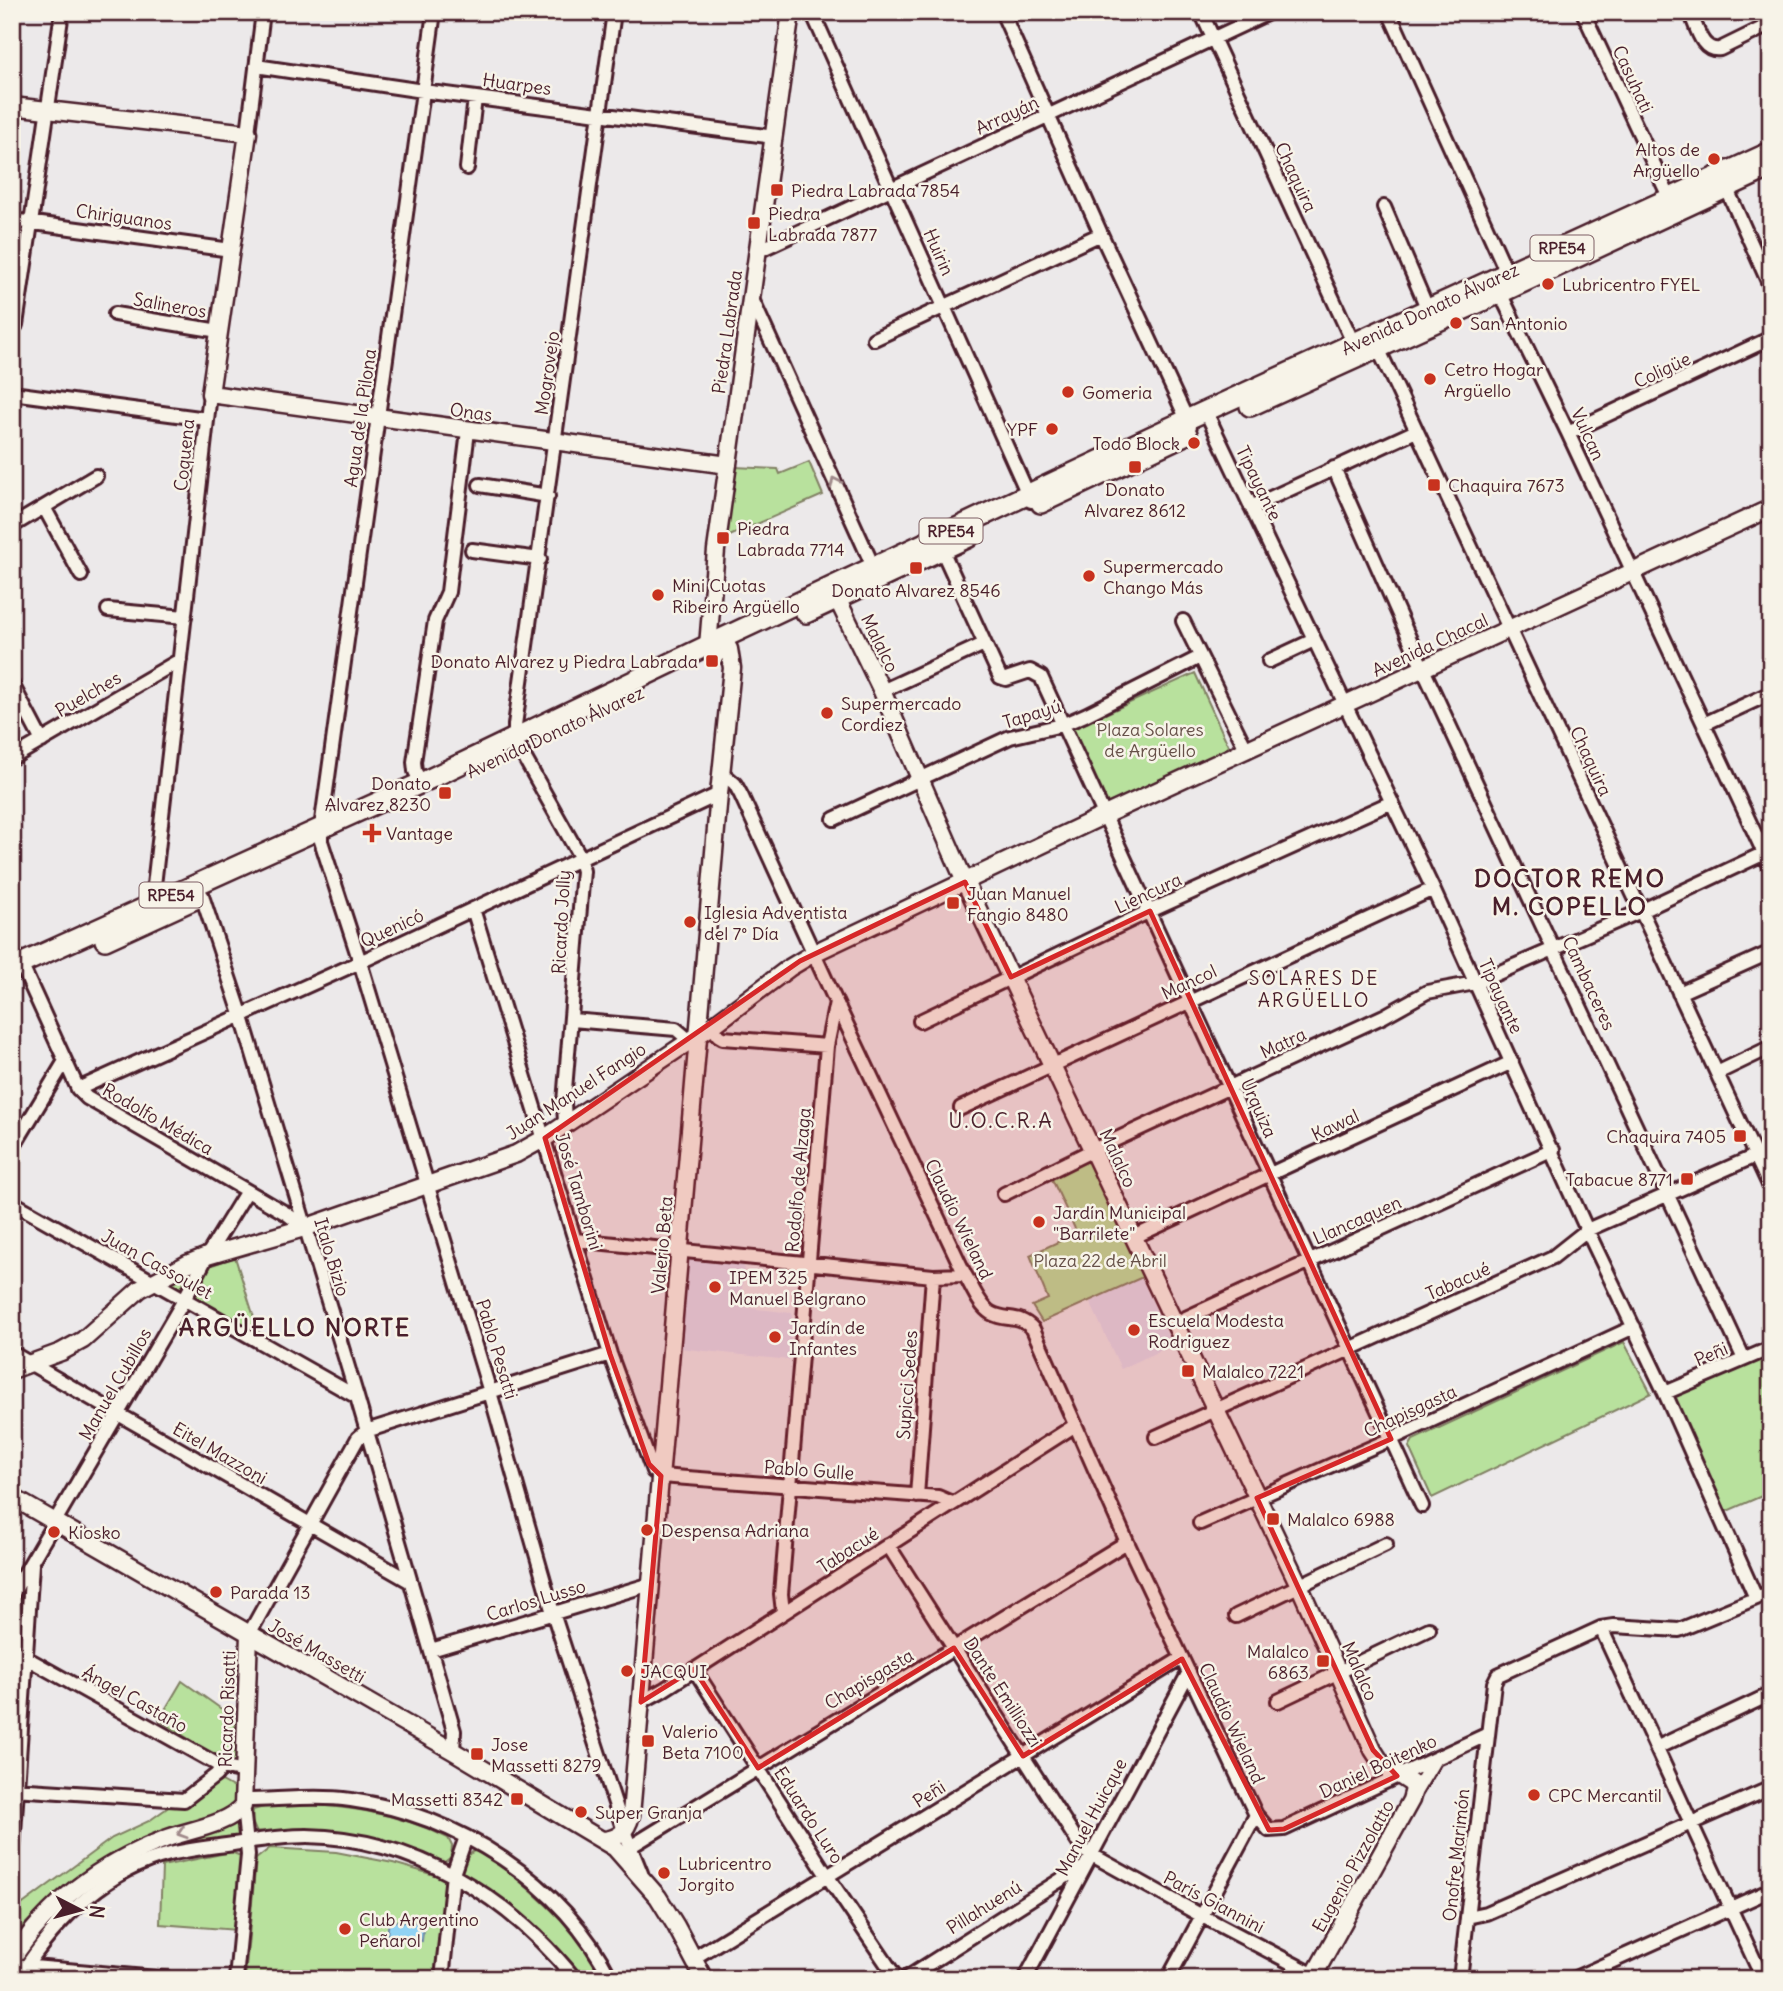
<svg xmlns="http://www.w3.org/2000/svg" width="1783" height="1991" font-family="Delius,sans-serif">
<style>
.built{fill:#dfdcec}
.green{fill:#b8e19d;stroke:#818064;stroke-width:2}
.water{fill:#91d2f3;stroke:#758aa3;stroke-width:2}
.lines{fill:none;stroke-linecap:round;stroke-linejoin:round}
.minor-casing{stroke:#4a1f2b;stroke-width:18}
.secondary-casing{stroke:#4a1f2b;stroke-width:21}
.primary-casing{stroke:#4a1f2b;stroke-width:24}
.minor{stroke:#f7f3e8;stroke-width:12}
.secondary{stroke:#f7f3e8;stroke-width:16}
.primary{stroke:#f7f3e8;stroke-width:19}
.oneway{stroke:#a0898a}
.marked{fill:#d62828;fill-opacity:0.2;stroke:#d62828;stroke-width:5;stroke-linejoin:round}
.poi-dot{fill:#c8321e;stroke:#f7f3e8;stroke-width:2.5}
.labels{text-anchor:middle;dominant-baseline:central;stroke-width:5;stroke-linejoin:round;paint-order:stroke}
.shield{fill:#f7f3e8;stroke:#7e5f64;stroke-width:2}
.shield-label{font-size:16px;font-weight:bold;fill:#4a1f2b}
.street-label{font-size:18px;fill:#4a1f2b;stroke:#f7f3e8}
.poi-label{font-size:18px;fill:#4a1f2b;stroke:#f7f3e8;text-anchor:start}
.park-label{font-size:18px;fill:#665048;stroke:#f7f3e8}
.neighbourhood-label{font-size:19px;letter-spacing:2px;fill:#4a1f2b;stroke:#f7f3e8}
.quarter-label{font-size:21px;letter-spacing:2px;fill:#4a1f2b;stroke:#f7f3e8}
.district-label{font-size:24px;font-weight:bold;letter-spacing:2px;fill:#4a1f2b;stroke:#f7f3e8}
</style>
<rect width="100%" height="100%" fill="#ece9ea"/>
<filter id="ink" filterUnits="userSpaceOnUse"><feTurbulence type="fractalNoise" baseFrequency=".0143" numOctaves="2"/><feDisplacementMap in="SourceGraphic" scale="14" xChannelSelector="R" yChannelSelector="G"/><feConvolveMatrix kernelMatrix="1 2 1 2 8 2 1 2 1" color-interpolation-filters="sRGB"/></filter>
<g filter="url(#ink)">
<path class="built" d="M686 1260 744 1266 740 1307 792 1313 789 1360 678 1348Z
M1141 1278 1172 1345 1121 1369 1090 1302Z"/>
<path class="green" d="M809 462 823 495 725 538 735 467 778 469 780 474Z
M1195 673 1230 749 1105 806 1070 730Z
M1090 1158 1145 1276 1042 1322 1032 1306 1048 1299 1030 1255 1077 1233 1050 1175Z
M235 1257 259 1333 196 1297 209 1266Z
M200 1264 185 1292 166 1284Z
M1624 1342 1651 1393 1432 1498 1409 1447 1413 1440Z
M1771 1354V1492L1725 1512 1673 1396Z
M29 1582 23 1647 12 1641V1610Z
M182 1681 234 1718 237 1760 228 1764 159 1720Z
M222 1781 238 1790 235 1803 221 1812 56 1894 16 1933V1909L112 1838 149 1821 170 1806H182Z
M279 1803C337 1805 395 1811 448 1838L452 1846 451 1857 442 1864 414 1854 256 1831 252 1822 253 1810Z
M242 1817 240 1837 139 1858Z
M270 1848 336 1852 393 1863 445 1878 434 1979H245L256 1859Z
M475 1851C500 1859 563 1919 581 1942 590 1953 597 1966 604 1979H581C562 1955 541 1931 517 1912 502 1899 470 1885 461 1869L464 1856Z
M231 1852 243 1857 237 1930 160 1924 162 1866Z"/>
<path class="water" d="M388 1916 395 1917 394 1921 424 1923 422 1941 387 1935 389 1921 387 1920Z"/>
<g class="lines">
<g class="minor-casing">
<path id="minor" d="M434 12 321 828V841L360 962 490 1392 553 1613 624 1831 641 1873
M812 12 1031 501
M1002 12 1101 234 1190 426
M1201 12 1356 349
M1389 12 1504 266 1503 299 1568 433 1771 868
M1583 12 1670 199
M1690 12C1697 27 1701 52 1720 49L1771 24
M256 66 423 91 774 137
M248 133 263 12
M467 168 475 98
M1726 187 1771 288
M1384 207 1428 310
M12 220 231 250
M758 251 1270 12
M751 297 876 573
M115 314 219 331
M16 325 62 12
M874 339 1101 234
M1378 348 1771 1189
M12 393 207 419
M1206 412 1433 889 1587 1230 1665 1393 1756 1598
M1568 433 1771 338
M1334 468 1423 669 1744 1359
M480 485 548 496
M44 507 81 575
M1251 507 1416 431
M12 526 96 476
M472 550 540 559
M942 550 1000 677 1006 679 1030 671 1041 677 1422 1506
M108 610 185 617
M1183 621 1247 751
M1269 661 1314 640
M12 684 42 741
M882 691 984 644
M1704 724 1771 693
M12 758 180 660
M721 772 735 784 741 795 836 1002 965 1275C972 1286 979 1306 991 1313 1007 1322 1018 1313 1033 1329L1127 1542 1256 1815 1269 1830 1284 1829 1486 1735
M421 783 415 771 414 762 435 621 448 592 468 431
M834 819 1010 737 1062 725 1085 715 1200 657
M202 896 242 1017 357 1397 454 1731 453 1751
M152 903 210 394
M473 909 610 1354 653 1471 661 1476 938 1497 952 1503
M21 964 78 1089 87 1098 287 1214 304 1227
M1679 993 1771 952
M572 1020 676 1029 689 1040
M920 1021 1150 911 1392 802
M712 1026 718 1035 723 1038 827 1046
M1717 1073 1771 1047
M78 1089 360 962 719 794
M961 1108 1433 889
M565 1124 564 1102 583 871 578 853 519 748 515 738V725L614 12
M12 1149 65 1061
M1004 1194 1093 1150 1384 1016 1427 992 1475 983 1641 911 1771 850
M12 1202 357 1397
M1134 1237 1512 1062
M575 1240 933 1276 965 1275
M1175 1323 1553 1150
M12 1353 411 1582
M1665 1393 1771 1348
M1156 1437 1553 1257 1587 1230 1771 1149
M917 1496 933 1276
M1200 1523 1391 1439 1634 1327
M888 1545 1083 1850 1202 1916 1322 1979
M12 1595 184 1300 207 1256 247 1191
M783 1612 781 1594 827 1046 836 1002
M1236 1616 1386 1544
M1601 1628 1763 1979
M249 1634 358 1438 366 1431 610 1354
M12 1650 222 1767 244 1772
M431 1650 651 1584
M694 1669 828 1877 897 1979
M1278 1701 1429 1629
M641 1702 663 1690 1074 1426
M1656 1748 1771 1694
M13 1789 184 1800 216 1775 222 1767
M1413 1796 1435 1759
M243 1800C276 1800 318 1795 351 1800 457 1815 562 1881 611 1979
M630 1847 1127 1542
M12 1863 32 1564
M1467 1917 1486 1913 1771 1788
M694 1958 1182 1658
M22 1966 168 1979
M18 1979C54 1922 103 1871 170 1854 191 1849 212 1847 233 1844 258 1840 282 1836 307 1836 415 1838 509 1897 575 1979
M236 1979 248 1855 243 1806
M442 1979 453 1874 466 1837
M905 1979 1073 1872 1084 1868
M1025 1979 1189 1672
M1168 1979 1256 1815
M1460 1979 1494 1683 1498 1675 1601 1628 1614 1626 1679 1630 1771 1592
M1573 1979 1771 1890"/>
</g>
<g class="secondary-casing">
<path id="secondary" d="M12 106 248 133 210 394 728 465
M832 588 882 691 965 882 1299 1585 1373 1750 1382 1764 1411 1783 1414 1789 1411 1800 1312 1979
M715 656 708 646 716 550 791 12
M12 1370 61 1352 83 1340 140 1289 187 1264 207 1256 304 1228 516 1154 545 1138 712 1026 789 968 814 953 1109 813 1771 508
M12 1497 453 1751 615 1848 658 1897 676 1926 704 1979
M603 1840C619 1839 627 1831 631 1815L719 794 732 668 729 649 723 638
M12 1959C49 1902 102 1863 165 1839 188 1830 228 1825 243 1806L249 1634"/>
</g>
<g class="primary-casing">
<path id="primary" d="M1250 406 1502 292 1771 167
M1041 503 1187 434
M806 613 969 537
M105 940 199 897
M12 968 421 783 723 638 1186 420 1771 152"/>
</g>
<use href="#minor" class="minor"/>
<use href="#secondary" class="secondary"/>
<use href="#primary" class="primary"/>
</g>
<defs><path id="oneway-chevron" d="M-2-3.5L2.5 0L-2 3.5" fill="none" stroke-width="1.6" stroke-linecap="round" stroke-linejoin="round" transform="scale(1.75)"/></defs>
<g class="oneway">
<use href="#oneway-chevron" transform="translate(835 482) rotate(-115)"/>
<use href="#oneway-chevron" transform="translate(182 1833) rotate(162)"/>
</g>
</g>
<path class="marked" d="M965 882 1011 977 1150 911 1391 1439 1257 1498 1373 1750 1397 1776 1284 1829 1269 1830 1182 1659 1023 1756 954 1648 758 1768 694 1669 641 1702 661 1476 649 1464 610 1354 545 1138 800 961Z"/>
<g class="poi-dot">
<circle cx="1714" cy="159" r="7"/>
<rect x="770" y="183" width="14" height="14" rx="3.5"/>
<rect x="747" y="216" width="14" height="14" rx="3.5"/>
<circle cx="1548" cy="284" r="7"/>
<circle cx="1456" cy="323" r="7"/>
<circle cx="1430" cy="379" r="7"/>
<circle cx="1068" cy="392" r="7"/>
<circle cx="1052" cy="429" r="7"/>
<circle cx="1194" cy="443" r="7"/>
<rect x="1128" y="460" width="14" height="14" rx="3.5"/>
<rect x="1427" y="478" width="14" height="14" rx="3.5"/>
<rect x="716" y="531" width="14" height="14" rx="3.5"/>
<rect x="909" y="561" width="14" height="14" rx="3.5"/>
<circle cx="1089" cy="576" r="7"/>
<circle cx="658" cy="595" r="7"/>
<rect x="705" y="654" width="14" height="14" rx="3.5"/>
<circle cx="827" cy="713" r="7"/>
<rect x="438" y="786" width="14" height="14" rx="3.5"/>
<path d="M368.5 822.5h7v7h7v7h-7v7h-7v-7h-7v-7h7z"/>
<rect x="946" y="896" width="14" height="14" rx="3.5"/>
<circle cx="690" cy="922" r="7"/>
<rect x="1733" y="1129" width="14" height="14" rx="3.5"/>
<rect x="1680" y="1172" width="14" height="14" rx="3.5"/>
<circle cx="1039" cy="1222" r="7"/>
<circle cx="715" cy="1287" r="7"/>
<circle cx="1134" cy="1330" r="7"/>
<circle cx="775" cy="1337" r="7"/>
<rect x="1181" y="1364" width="14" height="14" rx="3.5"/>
<rect x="1266" y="1512" width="14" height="14" rx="3.5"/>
<circle cx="647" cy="1530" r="7"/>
<circle cx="54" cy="1532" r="7"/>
<circle cx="216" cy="1592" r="7"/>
<rect x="1316" y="1654" width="14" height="14" rx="3.5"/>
<circle cx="627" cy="1671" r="7"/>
<rect x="641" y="1734" width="14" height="14" rx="3.5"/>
<rect x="470" y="1747" width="14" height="14" rx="3.5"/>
<circle cx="1534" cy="1795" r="7"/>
<rect x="510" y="1792" width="14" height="14" rx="3.5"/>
<circle cx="581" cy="1812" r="7"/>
<circle cx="664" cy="1873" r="7"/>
<circle cx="345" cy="1929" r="7"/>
</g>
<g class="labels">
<g class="shield">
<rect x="1530.5" y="235.5" width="63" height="25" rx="5"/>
<rect x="919.5" y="518.5" width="63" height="25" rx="5"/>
<rect x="139.5" y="882.5" width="63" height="25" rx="5"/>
</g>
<g class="shield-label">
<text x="1562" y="248">RPE54</text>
<text x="951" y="531">RPE54</text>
<text x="171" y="895">RPE54</text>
</g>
<g class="street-label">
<text transform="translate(1633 79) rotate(65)">Casuhati</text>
<text transform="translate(517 84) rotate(8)">Huarpes</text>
<text transform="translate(1007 115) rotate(-25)">Arrayán</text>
<text transform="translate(1296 177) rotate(65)">Chaquira</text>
<text transform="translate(124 217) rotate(8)">Chiriguanos</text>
<text transform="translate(939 252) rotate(66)">Huirin</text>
<text transform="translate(170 305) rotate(10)">Salineros</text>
<text transform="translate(1430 309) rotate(-25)">Avenida Donato Álvarez</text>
<text transform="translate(727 332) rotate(-82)">Piedra Labrada</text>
<text transform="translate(1662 370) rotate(-25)">Coligüe</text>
<text transform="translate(547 373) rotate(-82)">Mogrovejo</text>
<text transform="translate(471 412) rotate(8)">Onas</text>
<text transform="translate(360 418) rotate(-82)">Agua de la Pilona</text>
<text transform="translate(1588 434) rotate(65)">Vulcan</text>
<text transform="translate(184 455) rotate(-84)">Coquena</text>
<text transform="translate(1259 483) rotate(64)">Tipayante</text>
<text transform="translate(880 643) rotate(64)">Malalco</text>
<text transform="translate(1430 645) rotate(-25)">Avenida Chacal</text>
<text transform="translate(88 694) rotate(-30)">Puelches</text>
<text transform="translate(1032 714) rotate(-17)">Tapayú</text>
<text transform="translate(555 732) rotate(-25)">Avenida Donato Álvarez</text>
<text transform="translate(1591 761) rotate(65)">Chaquira</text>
<text transform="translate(1148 893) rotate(-25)">Liencura</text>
<text transform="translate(561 922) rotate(-87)">Ricardo Jolly</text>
<text transform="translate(392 928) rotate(-25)">Quenicó</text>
<text transform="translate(1189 982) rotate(-25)">Mancol</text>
<text transform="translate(1589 983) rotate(65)">Cambaceres</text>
<text transform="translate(1501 996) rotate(65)">Tipayante</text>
<text transform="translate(1283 1043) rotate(-25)">Matra</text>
<text transform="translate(576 1091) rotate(-33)">Juan Manuel Fangio</text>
<text transform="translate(1259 1108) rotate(66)">Urquiza</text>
<text transform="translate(158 1119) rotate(30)">Rodolfo Médica</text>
<text transform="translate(1335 1125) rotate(-25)">Kawal</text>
<text transform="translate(1118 1158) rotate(65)">Malalco</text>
<text transform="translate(798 1180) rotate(-85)">Rodolfo de Alzaga</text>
<text transform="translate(579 1191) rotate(73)">José Tamborini</text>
<text transform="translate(959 1219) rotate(64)">Claudio Wieland</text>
<text transform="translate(1357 1220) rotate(-24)">Llancaquen</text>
<text transform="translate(662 1245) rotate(-85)">Valerio Beta</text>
<text transform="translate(332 1257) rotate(73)">Italo Bizio</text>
<text transform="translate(157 1264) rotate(29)">Juan Cassoulet</text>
<text transform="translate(1458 1281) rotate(-24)">Tabacué</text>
<text transform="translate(497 1349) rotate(73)">Pablo Pesatti</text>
<text transform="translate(1711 1354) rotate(-23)">Peñi</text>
<text transform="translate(115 1384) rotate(-60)">Manuel Cubillos</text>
<text transform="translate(907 1385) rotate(-86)">Supicci Sedes</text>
<text transform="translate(1410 1411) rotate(-25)">Chapisgasta</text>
<text transform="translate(220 1453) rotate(30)">Eitel Mazzoni</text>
<text transform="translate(809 1470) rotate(4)">Pablo Gulle</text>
<text transform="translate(848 1550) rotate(-33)">Tabacué</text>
<text transform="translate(536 1600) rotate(-17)">Carlos Lusso</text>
<text transform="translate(317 1651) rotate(30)">José Massetti</text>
<text transform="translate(1360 1671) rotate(66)">Malalco</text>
<text transform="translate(869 1679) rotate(-31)">Chapisgasta</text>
<text transform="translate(1003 1692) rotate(57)">Dante Emilliozzi</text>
<text transform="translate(135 1699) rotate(29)">Ángel Castaño</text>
<text transform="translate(227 1709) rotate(-88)">Ricardo Risatti</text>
<text transform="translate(1232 1723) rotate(65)">Claudio Wieland</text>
<text transform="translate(1378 1766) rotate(-25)">Daniel Boitenko</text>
<text transform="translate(929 1794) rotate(-32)">Peñi</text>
<text transform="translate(809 1815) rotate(57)">Eduardo Luro</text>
<text transform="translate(1091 1817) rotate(-62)">Manuel Huicque</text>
<text transform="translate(1456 1855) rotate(-84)">Onofre Marimón</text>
<text transform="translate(1353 1866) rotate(-61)">Eugenio Pizzolatto</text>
<text transform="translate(1214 1902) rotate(28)">París Giannini</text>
<text transform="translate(984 1907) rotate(-32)">Pillahuenú</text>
</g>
<g class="poi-label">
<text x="1700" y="149" text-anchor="end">Altos de<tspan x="1700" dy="21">Argüello</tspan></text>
<text x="791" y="190">Piedra Labrada 7854</text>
<text x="768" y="213">Piedra<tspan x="768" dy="21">Labrada 7877</tspan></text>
<text x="1562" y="284">Lubricentro FYEL</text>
<text x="1470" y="323">San Antonio</text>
<text x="1444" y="369">Cetro Hogar<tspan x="1444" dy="21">Argüello</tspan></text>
<text x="1082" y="392">Gomeria</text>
<text x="1038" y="429" text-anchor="end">YPF</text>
<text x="1180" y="443" text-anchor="end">Todo Block</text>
<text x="1448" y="485">Chaquira 7673</text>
<text x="1135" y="489" text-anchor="middle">Donato<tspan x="1135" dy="21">Alvarez 8612</tspan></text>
<text x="737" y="528">Piedra<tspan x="737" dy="21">Labrada 7714</tspan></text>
<text x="1103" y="566">Supermercado<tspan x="1103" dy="21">Chango Más</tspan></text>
<text x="672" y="585">Mini Cuotas<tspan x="672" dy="21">Ribeiro Argüello</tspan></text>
<text x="916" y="590" text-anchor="middle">Donato Alvarez 8546</text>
<text x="698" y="661" text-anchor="end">Donato Alvarez y Piedra Labrada</text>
<text x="841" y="703">Supermercado<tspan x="841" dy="21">Cordiez</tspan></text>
<text x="431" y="783" text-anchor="end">Donato<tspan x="431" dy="21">Alvarez 8230</tspan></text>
<text x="386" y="833">Vantage</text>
<text x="967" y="893">Juan Manuel<tspan x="967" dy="21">Fangio 8480</tspan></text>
<text x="704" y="912">Iglesia Adventista<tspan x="704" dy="21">del 7° Día</tspan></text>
<text x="1726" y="1136" text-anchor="end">Chaquira 7405</text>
<text x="1673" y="1179" text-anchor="end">Tabacue 8771</text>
<text x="1053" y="1212">Jardín Municipal<tspan x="1053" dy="21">"Barrilete"</tspan></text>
<text x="729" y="1277">IPEM 325<tspan x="729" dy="21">Manuel Belgrano</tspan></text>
<text x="1148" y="1320">Escuela Modesta<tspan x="1148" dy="21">Rodriguez</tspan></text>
<text x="789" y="1327">Jardín de<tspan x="789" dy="21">Infantes</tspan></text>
<text x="1202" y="1371">Malalco 7221</text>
<text x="1287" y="1519">Malalco 6988</text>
<text x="661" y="1530">Despensa Adriana</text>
<text x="68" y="1532">Kiosko</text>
<text x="230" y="1592">Parada 13</text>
<text x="1309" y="1651" text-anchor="end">Malalco<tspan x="1309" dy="21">6863</tspan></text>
<text x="641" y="1671">JACQUI</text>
<text x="662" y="1731">Valerio<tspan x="662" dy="21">Beta 7100</tspan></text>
<text x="491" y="1744">Jose<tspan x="491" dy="21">Massetti 8279</tspan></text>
<text x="1548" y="1795">CPC Mercantil</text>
<text x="503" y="1799" text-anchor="end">Massetti 8342</text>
<text x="595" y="1812">Super Granja</text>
<text x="678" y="1863">Lubricentro<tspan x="678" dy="21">Jorgito</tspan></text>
<text x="359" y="1919">Club Argentino<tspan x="359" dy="21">Peñarol</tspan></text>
</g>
<g class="park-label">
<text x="1150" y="729">Plaza Solares<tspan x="1150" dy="21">de Argüello</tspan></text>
<text x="1100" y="1260">Plaza 22 de Abril</text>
</g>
<g class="neighbourhood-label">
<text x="1314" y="978">SOLARES DE<tspan x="1314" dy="22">ARGÜELLO</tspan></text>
</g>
<g class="quarter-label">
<text x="1001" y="1120">U.O.C.R.A</text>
</g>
<g class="district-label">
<text x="1570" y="878">DOCTOR REMO<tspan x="1570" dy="28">M. COPELLO</tspan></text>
<text x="295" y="1327">ARGÜELLO NORTE</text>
</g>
</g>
<rect width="1783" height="1991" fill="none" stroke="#f7f3e8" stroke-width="42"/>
<rect x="21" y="21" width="1741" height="1949" fill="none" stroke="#4a1f2b" stroke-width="2.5" filter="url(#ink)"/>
<g transform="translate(80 1910) rotate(96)" stroke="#f7f3e8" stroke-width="5" paint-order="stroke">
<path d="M0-5L12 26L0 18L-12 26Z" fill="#4a1f2b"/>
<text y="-10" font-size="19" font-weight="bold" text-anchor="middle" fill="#4a1f2b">N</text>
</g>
</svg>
